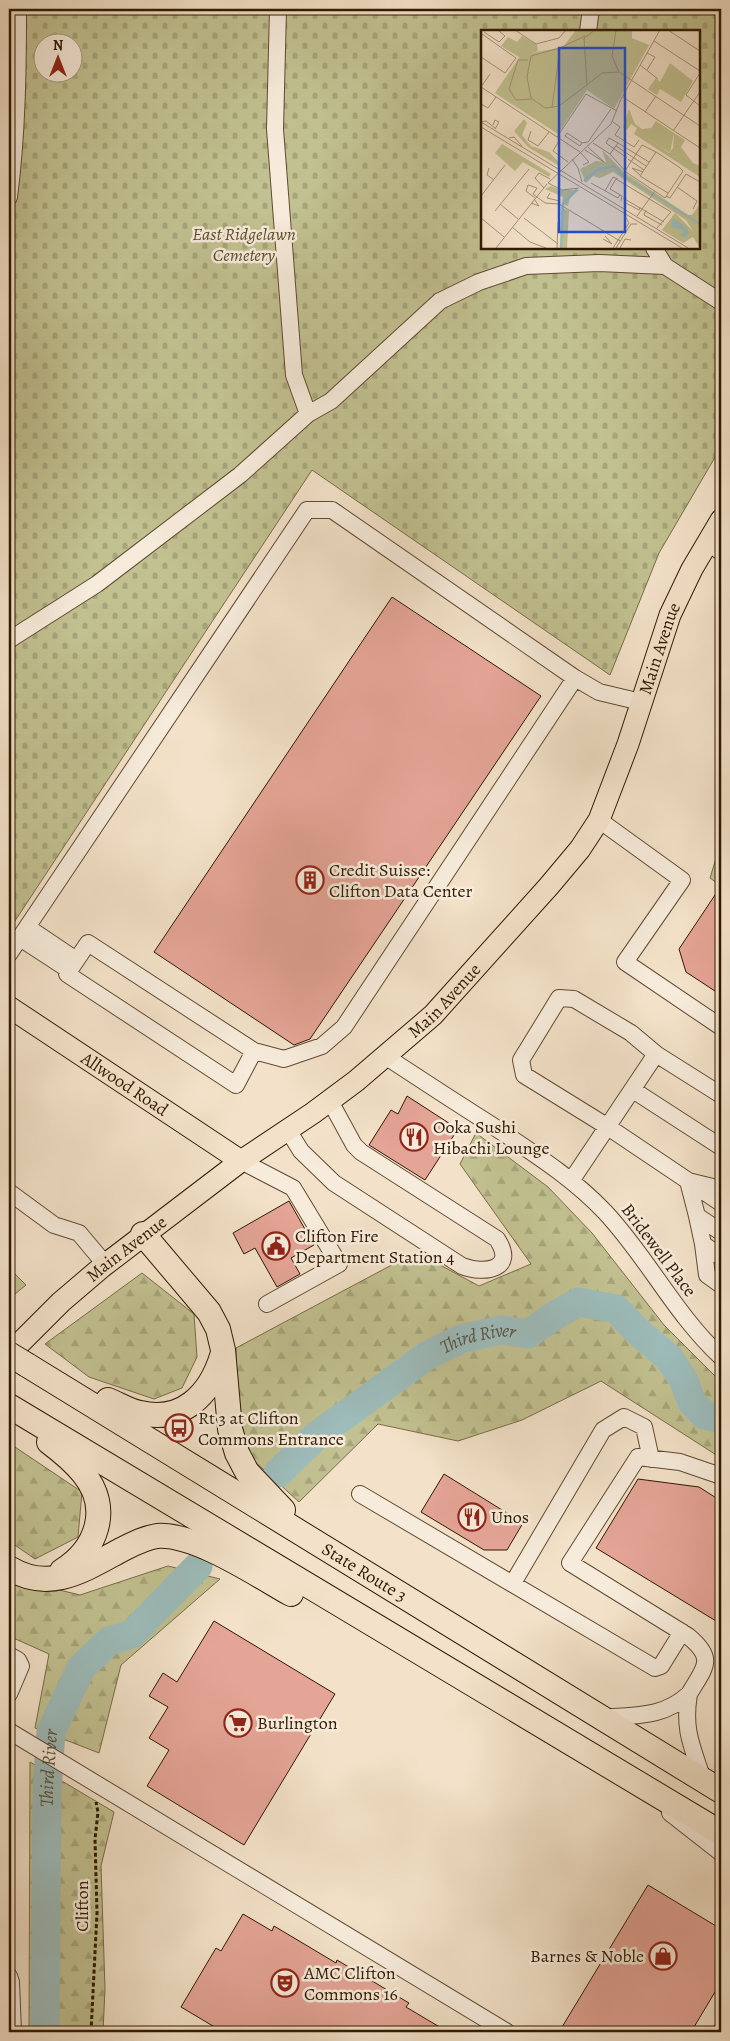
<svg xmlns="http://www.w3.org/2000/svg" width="730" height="2041" font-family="Alegreya,serif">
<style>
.forest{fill:url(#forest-firs);stroke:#796d48}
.cemetery{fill:url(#cemetery-stones);stroke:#796d48;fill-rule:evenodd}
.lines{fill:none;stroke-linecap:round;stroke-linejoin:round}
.river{stroke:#9dbdbc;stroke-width:29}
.building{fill:#e4a496;stroke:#301900}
.minor-casing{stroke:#614b32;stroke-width:18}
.major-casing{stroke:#301900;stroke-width:23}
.highway-casing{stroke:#301900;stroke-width:26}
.path{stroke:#301900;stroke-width:3;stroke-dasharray:4 2.5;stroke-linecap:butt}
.minor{stroke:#f7ecdc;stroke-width:16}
.major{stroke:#f3e2c9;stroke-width:21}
.highway{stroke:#f3e2c9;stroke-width:24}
.highway-bridge-casing{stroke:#301900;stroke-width:26;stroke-linecap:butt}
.highway-bridge{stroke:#f3e2c9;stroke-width:24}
.labels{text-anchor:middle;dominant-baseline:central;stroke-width:5;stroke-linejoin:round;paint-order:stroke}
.park-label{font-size:18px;font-style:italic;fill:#5c4b2c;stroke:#f7ecdc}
.street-label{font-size:18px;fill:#301900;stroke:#f7ecdc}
.poi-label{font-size:18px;fill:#301900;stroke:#f7ecdc;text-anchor:start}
.water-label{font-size:19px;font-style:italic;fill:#565242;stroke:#f7ecdc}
.inset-river{fill:none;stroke:#9dbdbc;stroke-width:2.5}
.inset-road{fill:none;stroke:#a59279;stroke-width:1}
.view{fill:#1d4ed8;fill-opacity:0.15;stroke:#1d4ed8;stroke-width:2.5}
.inset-edge{fill:none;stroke:#301900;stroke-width:2.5}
</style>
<defs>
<pattern id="forest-firs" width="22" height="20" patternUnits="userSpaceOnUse" patternTransform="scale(1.25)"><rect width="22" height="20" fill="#c2c191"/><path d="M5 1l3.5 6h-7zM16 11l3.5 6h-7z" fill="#a7a57b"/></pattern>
<pattern id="cemetery-stones" width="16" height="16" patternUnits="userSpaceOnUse" patternTransform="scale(1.25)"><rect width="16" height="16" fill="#c2c191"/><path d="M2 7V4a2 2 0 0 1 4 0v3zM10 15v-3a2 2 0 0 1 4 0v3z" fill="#a7a57b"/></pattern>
</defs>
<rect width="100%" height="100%" fill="#f3e2c9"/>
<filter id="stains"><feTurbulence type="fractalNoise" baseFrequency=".004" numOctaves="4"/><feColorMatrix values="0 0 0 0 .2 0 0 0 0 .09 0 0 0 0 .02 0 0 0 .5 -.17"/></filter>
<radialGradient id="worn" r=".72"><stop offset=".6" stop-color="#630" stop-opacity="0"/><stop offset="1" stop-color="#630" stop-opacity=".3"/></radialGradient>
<path class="forest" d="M721 842V886L710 878Z
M476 1133 548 1187 592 1233 664 1325 721 1382V1458L601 1381 522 1420 458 1441 378 1424 299 1502 251 1458 238 1436 236 1348 416 1252 479 1286 531 1264 460 1164Z
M9 1268 26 1285 9 1299Z
M142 1273 194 1314 197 1357 182 1388 154 1399 89 1377 45 1344Z
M9 1443 82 1492 78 1537 35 1559 9 1541Z
M168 1566 220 1579 121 1665 99 1753 35 1728 49 1654 9 1636V1575L22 1581 80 1595Z
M30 1762 114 1812 101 1866 105 1989 103 2032H29Z"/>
<path class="cemetery" d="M9 9H721V447L659 553 610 675 312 470 9 930ZM482 31H699V248H482ZM42 42H72V72H42Z"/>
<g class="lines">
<g class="river">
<path id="s1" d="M278 1473 316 1436 428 1355 461 1339 487 1333 502 1330 528 1334 557 1314 579 1302 616 1309 637 1331 669 1358 684 1381 692 1402 704 1415 721 1419"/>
<path id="s2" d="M45 2032 47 1790 51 1732 81 1668 109 1641 132 1634 198 1566"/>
</g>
</g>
<path class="building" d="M392 597 541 696 310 1039 294 1045 154 952Z
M721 886V995L686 972 679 949Z
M407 1096 458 1129 425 1180 369 1145 391 1110 398 1114Z
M289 1201 314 1245 291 1258 300 1274 277 1287 255 1248 244 1254 233 1233Z
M444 1474 523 1523 507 1550H484L421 1512Z
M638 1479 699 1487 721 1501V1624L596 1548Z
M214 1621 335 1694 244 1845 147 1786 169 1750 149 1738 168 1707 149 1696 163 1673 177 1682Z
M648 1885 721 1929V1982L691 2032H559Z
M243 1914 272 1931 274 1926 336 1963 337 1960 409 2003 406 2007 448 2032H223L181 2007 216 1948 221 1951Z"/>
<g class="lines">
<g class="minor-casing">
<path id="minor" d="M278 9 275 129 294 375 308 414 331 401 440 301 479 282 526 266 599 263 665 266
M588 31 591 9
M9 197C17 135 18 73 18 10
M654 248 665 266 721 302
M708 543 721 552
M9 640 97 584 240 475 308 414
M599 820 682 880 625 962 721 1027
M27 927 76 960
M20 938 69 970
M9 954 307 510H332L575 678 599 692 641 702
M254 1051 236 1085 67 974 88 943 254 1051 284 1059 322 1046 344 1027 575 678
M656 1054 631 1033 574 999 559 998 521 1060 524 1075 608 1127 721 1203
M385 1056C420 1079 455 1102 490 1124 530 1151 572 1177 605 1212 648 1258 674 1313 721 1357
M633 1090 721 1147
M288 1130 301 1151 334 1183 462 1266C485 1275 517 1269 497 1239L361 1152 354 1145 330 1101
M241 1161 293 1188 339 1264 267 1304
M571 1181 656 1054 721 1095
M721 1189 688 1181 697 1216 721 1232
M9 1192 54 1225 79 1233 105 1264
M697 1216 703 1244 721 1257
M703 1244 707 1275 721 1285
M360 1494 655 1668 661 1666 682 1632
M513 1583 603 1430 624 1417 644 1427 651 1459
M9 1655 18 1660 21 1666 9 1694
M689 1694C705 1667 716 1659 688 1636L570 1563 638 1457 680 1462 721 1476
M601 1718C635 1715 663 1718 689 1694 683 1730 692 1746 703 1780
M9 1731 507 2032
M670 1813 721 1853
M9 1976 11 1982 13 2032
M720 2032 721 2031"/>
</g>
<g class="major-casing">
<g id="major">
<path id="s3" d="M9 1007 241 1161"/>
<path id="s4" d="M9 1354 61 1302 102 1267 241 1161 313 1113 356 1081 433 1015 549 886 580 849 599 820 628 744 670 615 692 569 721 520"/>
</g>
</g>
<g class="highway-casing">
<g id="highway">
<path d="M143 1234 209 1312 218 1329 223 1350 230 1429 237 1453 247 1472 283 1510"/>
<path id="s5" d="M27 1365 721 1791"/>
<path d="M108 1400C118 1404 129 1411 140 1413 182 1423 210 1395 222 1356"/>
<path d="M9 1406 721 1833"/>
<path d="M49 1442C61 1451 74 1462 83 1473 112 1508 97 1549 62 1571"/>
<path d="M9 1568C50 1593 84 1570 121 1550 133 1544 144 1538 157 1536 195 1533 257 1575 291 1594"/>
</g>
</g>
<path class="path" d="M91 2032 97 1913 95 1839 98 1812 96 1802"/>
<use href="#minor" class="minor"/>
<use href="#major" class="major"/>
<use href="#highway" class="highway"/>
<g class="highway-bridge-casing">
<path id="highway-bridge" d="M9 1354 27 1365"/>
</g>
<use href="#highway-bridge" class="highway-bridge"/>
</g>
<defs>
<g id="building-ring" transform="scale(1.4375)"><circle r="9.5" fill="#f7ecdc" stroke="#8f2418" stroke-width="1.5"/><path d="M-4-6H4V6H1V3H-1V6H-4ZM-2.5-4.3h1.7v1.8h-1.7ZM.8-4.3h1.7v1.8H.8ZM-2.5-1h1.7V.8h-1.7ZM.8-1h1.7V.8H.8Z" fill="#8f2418"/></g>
<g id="restaurant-ring" transform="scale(1.4375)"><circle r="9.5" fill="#f7ecdc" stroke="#8f2418" stroke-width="1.5"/><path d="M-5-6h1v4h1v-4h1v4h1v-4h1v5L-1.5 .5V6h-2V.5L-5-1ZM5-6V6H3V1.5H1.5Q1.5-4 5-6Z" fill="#8f2418"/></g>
<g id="civic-ring" transform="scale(1.4375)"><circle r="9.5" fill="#f7ecdc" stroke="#8f2418" stroke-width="1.5"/><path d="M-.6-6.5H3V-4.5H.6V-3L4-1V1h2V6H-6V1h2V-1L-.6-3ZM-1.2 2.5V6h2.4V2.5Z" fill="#8f2418"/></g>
<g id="bus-ring" transform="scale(1.4375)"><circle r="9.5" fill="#f7ecdc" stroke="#8f2418" stroke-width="1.5"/><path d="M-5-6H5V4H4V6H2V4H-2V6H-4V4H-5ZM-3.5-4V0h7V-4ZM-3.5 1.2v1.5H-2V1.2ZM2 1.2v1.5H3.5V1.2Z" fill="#8f2418"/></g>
<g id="supermarket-ring" transform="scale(1.4375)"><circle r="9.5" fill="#f7ecdc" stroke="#8f2418" stroke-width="1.5"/><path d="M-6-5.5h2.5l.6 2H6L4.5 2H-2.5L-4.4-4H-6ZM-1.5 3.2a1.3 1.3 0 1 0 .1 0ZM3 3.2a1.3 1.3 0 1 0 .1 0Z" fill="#8f2418"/></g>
<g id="shop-ring" transform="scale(1.4375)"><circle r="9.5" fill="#f7ecdc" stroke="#8f2418" stroke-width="1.5"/><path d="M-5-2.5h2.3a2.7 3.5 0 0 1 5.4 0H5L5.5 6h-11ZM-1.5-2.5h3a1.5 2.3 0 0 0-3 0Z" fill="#8f2418"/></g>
<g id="theatre-ring" transform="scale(1.4375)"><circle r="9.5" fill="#f7ecdc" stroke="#8f2418" stroke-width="1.5"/><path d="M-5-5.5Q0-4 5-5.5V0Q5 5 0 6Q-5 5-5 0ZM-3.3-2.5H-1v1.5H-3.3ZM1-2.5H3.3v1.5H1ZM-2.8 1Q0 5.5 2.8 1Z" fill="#8f2418"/></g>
</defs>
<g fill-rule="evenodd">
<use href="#building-ring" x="310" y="880"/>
<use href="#restaurant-ring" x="414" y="1137"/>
<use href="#civic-ring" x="276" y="1246"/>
<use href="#bus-ring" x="179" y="1428"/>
<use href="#restaurant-ring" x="472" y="1517"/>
<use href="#supermarket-ring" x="238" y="1723"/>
<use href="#shop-ring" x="663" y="1956"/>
<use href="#theatre-ring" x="285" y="1983"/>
</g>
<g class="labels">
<g class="park-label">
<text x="244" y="234">East Ridgelawn<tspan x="244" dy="21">Cemetery</tspan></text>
</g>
<g class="street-label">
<text stroke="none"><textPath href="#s4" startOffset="982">Main Avenue</textPath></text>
<text stroke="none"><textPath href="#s4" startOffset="562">Main Avenue</textPath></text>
<text stroke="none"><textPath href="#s3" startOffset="139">Allwood Road</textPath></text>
<text stroke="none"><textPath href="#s4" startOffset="158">Main Avenue</textPath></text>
<text transform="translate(659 1250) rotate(53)">Bridewell Place</text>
<text stroke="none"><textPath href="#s5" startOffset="396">State Route 3</textPath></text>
<text transform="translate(82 1906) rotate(-90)">Clifton</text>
</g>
<g class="poi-label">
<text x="329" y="870">Credit Suisse:<tspan x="329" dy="21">Clifton Data Center</tspan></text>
<text x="433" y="1127">Ooka Sushi<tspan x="433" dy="21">Hibachi Lounge</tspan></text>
<text x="295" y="1236">Clifton Fire<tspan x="295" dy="21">Department Station 4</tspan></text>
<text x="198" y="1418">Rt 3 at Clifton<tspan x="198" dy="21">Commons Entrance</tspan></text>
<text x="491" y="1517">Unos</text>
<text x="257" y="1723">Burlington</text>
<text x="644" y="1956" text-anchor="end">Barnes &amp; Noble</text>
<text x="304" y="1973">AMC Clifton<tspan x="304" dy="21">Commons 16</tspan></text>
</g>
<g class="water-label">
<text stroke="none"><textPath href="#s1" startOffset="245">Third River</textPath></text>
<text stroke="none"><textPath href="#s2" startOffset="264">Third River</textPath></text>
</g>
</g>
<g transform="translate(481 30)">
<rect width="219" height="219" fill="#f3e2c9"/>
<path d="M41 6 56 15 57 21 38 27 20 16 27 7 36 12ZM189 33 212 51 200 72 179 59 176 65 167 59 175 48 179 52ZM175 91 193 103 189 123 168 109V101Z" fill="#c2c191"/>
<path d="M148 79 154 94 161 99 170 98 168 109 188 123 192 118 193 103 204 110 200 117 212 133 219 136V147L153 104 156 98 150 94 146 100 142 97ZM43 89 46 93 41 105 50 116 68 122 80 134 78 136 47 117 33 101ZM21 114 70 144 68 147 42 132 34 141 14 123ZM121 120 143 142 207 185H211L219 174V198L214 204 205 190 132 142 119 148 112 146 105 153 99 139 115 131 125 132ZM70 156 80 160H98L89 168 87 176 81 174 82 167 64 159ZM80 177 88 181 86 218H80Z" fill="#c2c191"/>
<path d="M194 183 214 203 219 198V218L212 207 202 213 181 200Z" fill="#c2c191"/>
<path d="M95 0H151V8L168 15 133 79 106 60 77 104 14 63 40 25 82 17Z" fill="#c2c191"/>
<path d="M192 188 204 196 208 202 205 208 198 205 204 201 190 197Z" fill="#9dbdbc"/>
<path class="inset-river" d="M103 151 116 140 133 136 141 145 219 194M80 218 82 174 96 159"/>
<path class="inset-road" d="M34 0 55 14 78 8 85 0M114 0 103 8 106 55 121 43 138 42M135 0 131 26 138 42 219 96M187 0 219 21M3 2 18 12 24 6 17 0M104 6 79 18 50 26 46 47 50 68 64 78 78 76 106 55M173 11 219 41M0 27 24 43 35 28 1 4M47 30H37L28 59 35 70 51 69M159 35 177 49M166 40 174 27 166 23M219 43 205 65 219 76M0 57 9 44M0 57 99 122M142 67 219 118M0 74 7 78 15 67M71 78 79 18M164 82 175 66M0 86V92L5 91 14 98M0 92 207 218M132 92 139 97 134 105 153 117 158 110M12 95 14 90 18 92 14 99M0 97 201 218M50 101 47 110 57 116 68 102M192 101 219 62M76 107 105 64 136 81M28 108 33 107 41 116M79 109 72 121 87 132M101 113 99 116 84 106 86 103 101 113 107 112 130 79M112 113 129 124 145 142 184 168 202 141 198 137 175 122 159 146 187 163M137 113 128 108 125 113 146 128M135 116 165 136M104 120 123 132 107 117M99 122 108 132 102 135M129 124 137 113 168 132M91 129 97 138 101 152M147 129 163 140M8 138 6 145 13 150M144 141 161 115 175 122M159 145 151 138 162 142M67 153 130 94 140 69 179 0M67 153 81 160 98 158M110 153 137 168 139 165M196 157 216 171 212 179M63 158 54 148 58 143 69 149M124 161 132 147 137 149M69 163 66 168 79 171M0 166 24 135M185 166 189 168 205 144 219 152M54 168 45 161 47 155 56 158 52 164 64 173 78 174 139 211M142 168 183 192M145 168 143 172 158 180 159 177M140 171 141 166 129 159 135 149 190 182 176 198M50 173 58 176 53 169M19 174 37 189M165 180 163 185 181 195M14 181 48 139M156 186 174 161M0 188 23 207M43 188 77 214M31 197 49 212 65 218M122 209 131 214 124 206M15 218 66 154M76 218 77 192M132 218 148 193 144 186M135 218 150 194H156M139 218 144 209 150 210"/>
<path class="view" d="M78 18H144V202H78Z"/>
<rect width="219" height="219" class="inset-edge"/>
</g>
<rect width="730" height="2041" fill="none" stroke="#f3e2c9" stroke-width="30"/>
<rect x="10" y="10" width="710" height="2021" fill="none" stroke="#301900" stroke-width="2.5"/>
<rect x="15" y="15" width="700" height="2011" fill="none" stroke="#301900"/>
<g transform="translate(58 58)"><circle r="24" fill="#f7ecdc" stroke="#a79884"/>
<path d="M0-4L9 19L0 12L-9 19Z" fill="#8f2418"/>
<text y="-8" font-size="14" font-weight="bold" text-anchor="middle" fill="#301900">N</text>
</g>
<rect width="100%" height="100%" filter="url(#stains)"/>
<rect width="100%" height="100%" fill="url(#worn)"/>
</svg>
